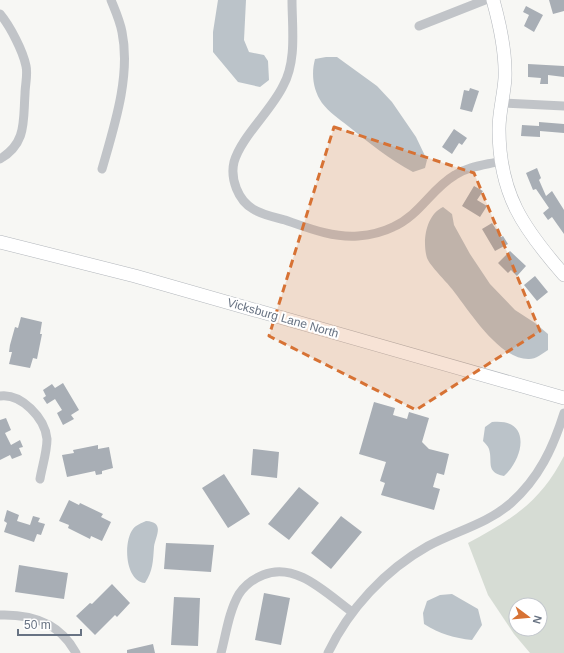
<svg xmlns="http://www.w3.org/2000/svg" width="564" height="653" font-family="Arial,sans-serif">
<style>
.green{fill:#d6dcd4;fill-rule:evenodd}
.water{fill:#bbc3c9}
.building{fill:#a8aeb5}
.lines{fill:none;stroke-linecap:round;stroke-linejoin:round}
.secondary-casing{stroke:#b3b7bc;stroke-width:14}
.street{stroke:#c1c4c8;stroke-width:9}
.secondary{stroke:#fff;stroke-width:13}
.marked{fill:#d77234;fill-opacity:0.2;stroke:#d77234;stroke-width:3;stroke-dasharray:8 5;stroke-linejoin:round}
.labels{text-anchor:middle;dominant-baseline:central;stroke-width:4;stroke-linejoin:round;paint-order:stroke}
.street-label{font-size:12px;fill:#687383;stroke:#fff}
</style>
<rect width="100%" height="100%" fill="#f7f7f4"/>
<path class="green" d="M564 456V653H530L514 634 488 595 468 543C512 519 540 503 564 456ZM516 605H540V629H516Z"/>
<path class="water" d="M218 0H246L244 40 249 52 264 55 268 61 269 80 260 87 238 82 213 52V32Z
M326 57H337L377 86 392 102 416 137 427 160 425 168 413 172C389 159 369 143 348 126 339 119 329 112 322 103 313 90 311 74 315 59Z
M443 207 452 214 454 225 470 254 490 284 515 310 535 323 548 334V350C542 354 536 359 529 359 499 360 468 309 452 289 446 281 430 266 427 258 422 241 426 215 443 207Z
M492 422C532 418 524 458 504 476 485 472 493 462 489 449 488 446 485 443 483 441L485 427Z
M146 521C166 522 155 537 154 547 153 561 153 571 145 583 125 581 123 542 133 529 136 525 142 523 146 521Z
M452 594 478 609 482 625 472 640C454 638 440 634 424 624L423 613 427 601 440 595Z"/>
<path class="building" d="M549 0H564V11L553 14Z
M526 6 543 15 534 32 524 26 529 15 523 12Z
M528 64 564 66V77L548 75V84H540L541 78 528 77Z
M470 88 479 91 472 112 460 109 464 90 469 91Z
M539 122 564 124V133L540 131V137L521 136 522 125 539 126Z
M454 129 467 138 462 145 459 143 452 154 442 147Z
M537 168 541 178 539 180 546 196 552 191 564 210V234L552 217 548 220 543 213 549 208 536 189 533 190 526 173Z
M474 186 483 191 477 200 487 206 480 217 462 206Z
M492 223 501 237 503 236 508 244 495 251 482 229Z
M510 251 526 266 517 276 511 270 508 273 498 263Z
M535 276 548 292 537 301 524 285Z
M21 317 42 322 40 334H42L37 359 33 358 30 368 9 364 12 352H9L10 345 15 327 18 328Z
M63 383 79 410 71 415 74 419 63 425 57 413 62 410 55 399 47 404 43 398 46 396 43 390 52 384 55 388Z
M374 402 395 408 393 415 407 419 409 412 429 418 422 442 429 449 449 454 444 475 437 473 433 487 440 489 434 510 381 495 385 483 380 481 386 462 359 454Z
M6 418 11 430 5 433 11 445 20 440 23 447 19 448 22 455 12 459 10 455 0 460V420Z
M98 445V449L109 447 113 468 102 471V474L96 475 95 471 67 477 62 455 74 453 73 450Z
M253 449 279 452 277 478 251 475Z
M224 474 250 514 228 528 202 488Z
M299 487 319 503 289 540 268 524Z
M69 500 79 505 80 503 103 514 101 517 111 522 102 541 91 536 90 539 68 528 69 525 59 521Z
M7 510 19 515 17 521 30 525 33 516 40 518 38 522 45 524 41 535 37 534 34 542 4 532 7 523 4 521Z
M341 516 362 532 331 569 311 553Z
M166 543 214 545 211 572 164 569Z
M19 565 68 573 64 599 15 592Z
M112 584 130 603 117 617 115 615 95 635 76 616 90 603 92 604Z
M264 593 290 598 281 645 255 640Z
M174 597 200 598 198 646 171 645Z
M153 644 155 653H127V650Z"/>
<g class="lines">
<g class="secondary-casing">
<path id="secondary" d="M493 0C500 25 506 51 505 78 504 95 499 112 499 129 499 194 523 228 564 275
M0 242 135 276 564 398"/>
</g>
<path class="street" d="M292 0C292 27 297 61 283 86 271 111 241 137 234 162 230 179 238 200 253 209 263 215 274 217 285 220 308 228 333 238 358 236 370 235 383 232 393 227 420 215 431 189 455 175 469 166 485 165 501 161
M0 14C10 26 23 51 26 66 28 75 25 85 25 94 23 121 27 143 0 159
M419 26 485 0
M503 103 564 106
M102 169C114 127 131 76 122 32 120 21 115 10 111 0
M0 396C21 393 45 418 47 439 47 452 42 467 40 479
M0 615C33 614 60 623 76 653
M221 653C226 634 229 611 239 594 245 585 253 579 263 575 296 561 327 594 352 612
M328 653C349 609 385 570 428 546 456 531 487 524 511 503 539 478 553 448 564 413"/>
<use href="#secondary" class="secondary"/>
</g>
<path class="marked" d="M334 127 474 173 540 331 416 410 269 336Z"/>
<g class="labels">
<g class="street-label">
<text transform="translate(283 318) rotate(16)">Vicksburg Lane North</text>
</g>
</g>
<g transform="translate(528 617) rotate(106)"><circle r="19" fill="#ffffff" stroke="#c3c7cd"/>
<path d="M0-3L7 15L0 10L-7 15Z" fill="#d77234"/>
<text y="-6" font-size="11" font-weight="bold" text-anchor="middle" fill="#687383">N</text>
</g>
<path d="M18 629v6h63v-6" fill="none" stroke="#687383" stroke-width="2"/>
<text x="24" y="629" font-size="12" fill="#687383" stroke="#ffffff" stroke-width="3" paint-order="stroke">50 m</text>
</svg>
